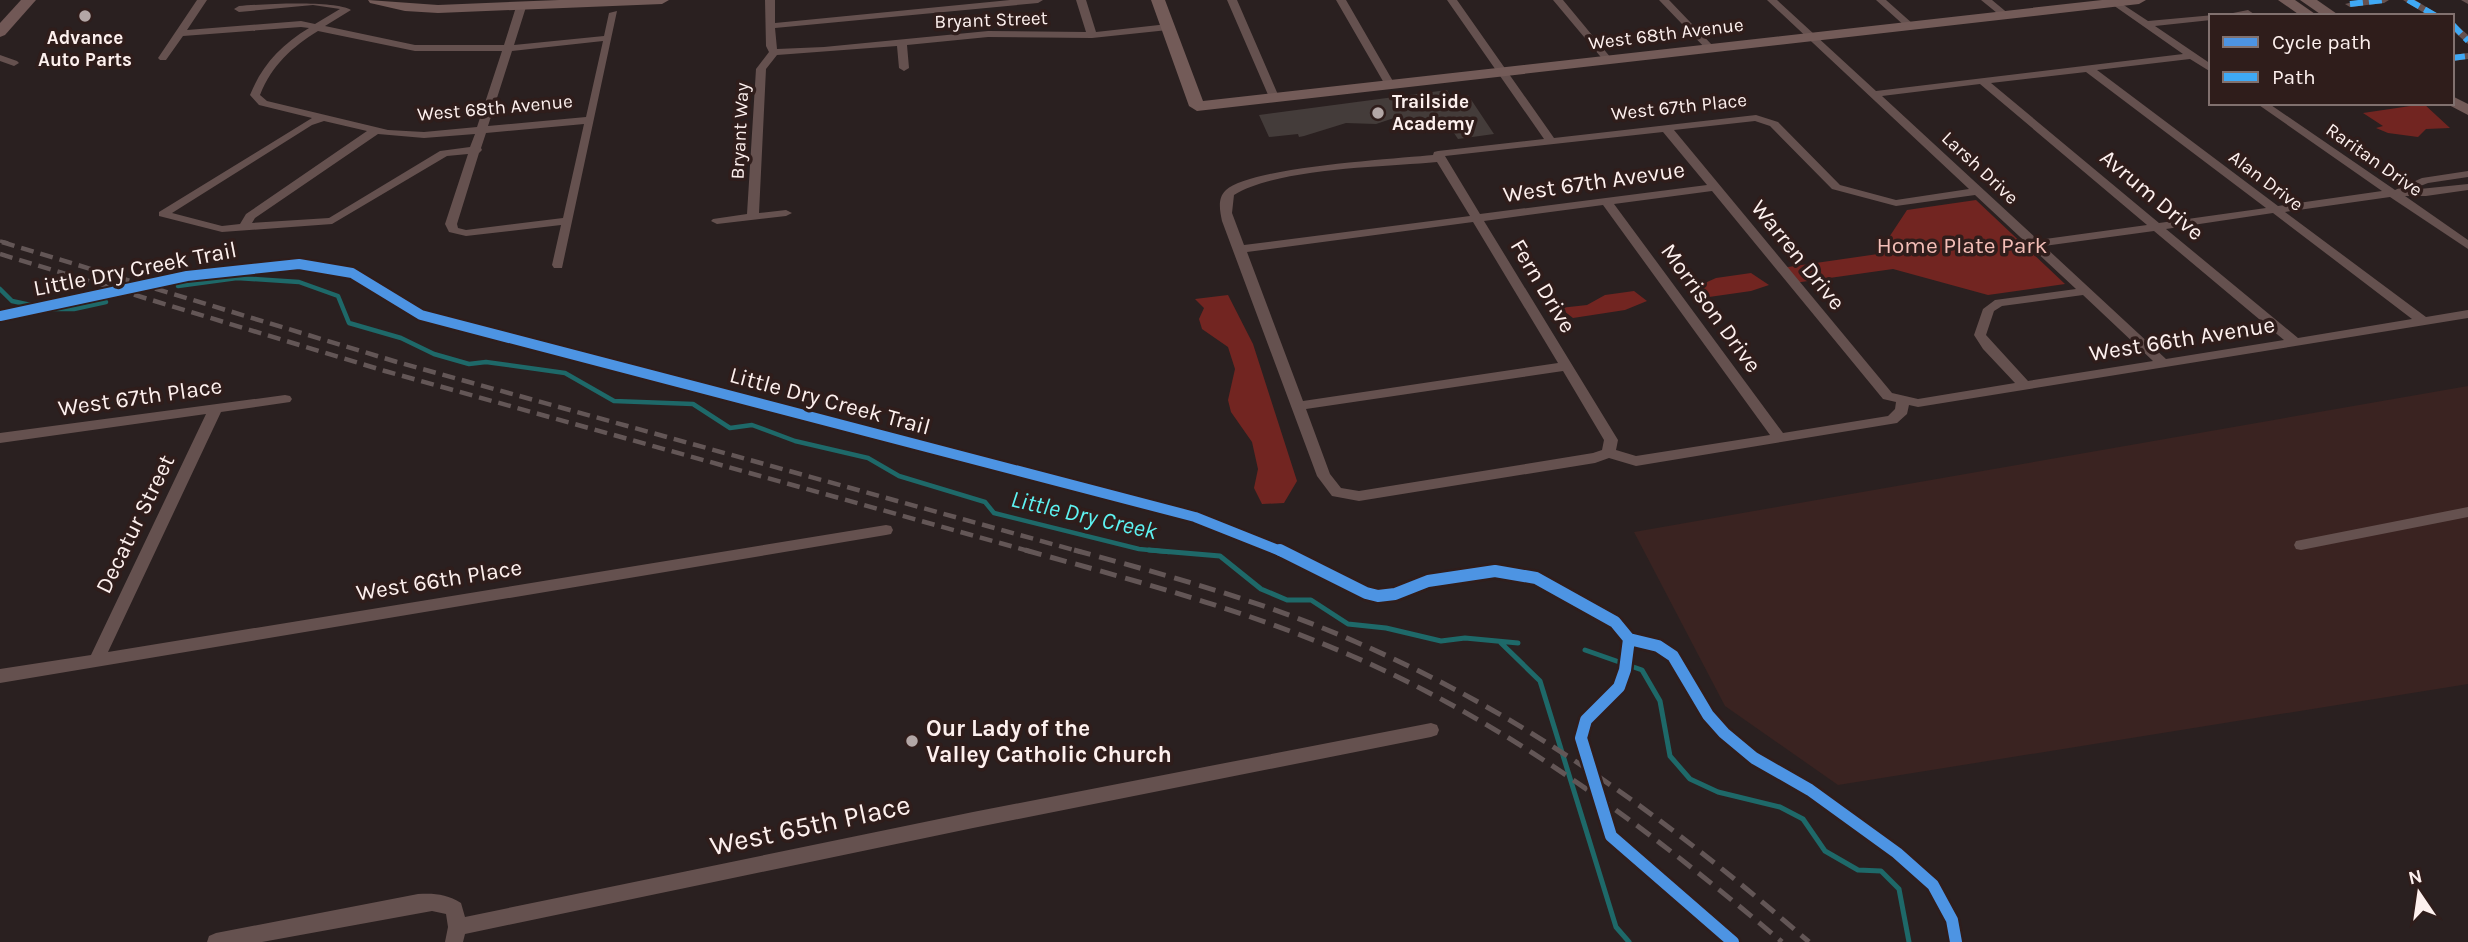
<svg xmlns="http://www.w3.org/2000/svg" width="2468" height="942" font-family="Karla,sans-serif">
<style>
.built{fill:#3a2321}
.green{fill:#722521}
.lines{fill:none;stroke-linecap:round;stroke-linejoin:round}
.stream-far1{stroke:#1e6969;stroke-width:4.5}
.stream{stroke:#1e6969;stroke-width:5}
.building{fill:#443c3a}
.street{fill:#65514f;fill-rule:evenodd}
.secondary{fill:#735b58;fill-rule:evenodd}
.primary{fill:#715856;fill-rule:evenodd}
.rail-far2{stroke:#635656;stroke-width:3.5;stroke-dasharray:10 5;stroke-linecap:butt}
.rail-far1{stroke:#635656;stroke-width:4.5;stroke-dasharray:13 7;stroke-linecap:butt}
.rail{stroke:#635656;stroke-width:5;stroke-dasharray:17 9;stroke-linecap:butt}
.quiet{stroke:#3fa9f5;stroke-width:6;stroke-dasharray:13 6;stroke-linecap:butt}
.cycleway-far1-casing{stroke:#2f1d1b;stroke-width:14}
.cycleway-casing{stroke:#2f1d1b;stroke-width:17}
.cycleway-far1{stroke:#4d94e3;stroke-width:10}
.cycleway{stroke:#4d94e3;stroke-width:12}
.poi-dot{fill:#b3a7a6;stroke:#2f1d1b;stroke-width:2.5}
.labels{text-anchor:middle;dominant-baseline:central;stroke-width:7;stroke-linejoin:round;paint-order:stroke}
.far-street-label{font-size:19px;fill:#fdf0ee;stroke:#2f1d1b}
.far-poi-label{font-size:19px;font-weight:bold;fill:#fdf0ee;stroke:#2f1d1b}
.street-label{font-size:23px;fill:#fdf0ee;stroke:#2f1d1b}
.park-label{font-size:23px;fill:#f3beb7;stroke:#2f1d1b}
.poi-label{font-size:23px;font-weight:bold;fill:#fdf0ee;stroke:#2f1d1b;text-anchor:start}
.water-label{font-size:24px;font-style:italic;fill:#5df2f1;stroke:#2f1d1b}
.near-street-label{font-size:28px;fill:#fdf0ee;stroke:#2f1d1b}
</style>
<rect width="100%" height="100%" fill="#2a2020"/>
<path class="built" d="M2468 386V684L1838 785 1725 706 1634 532Z"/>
<path class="green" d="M2424 104 2450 128 2426 129 2418 137 2388 133 2376 128 2383 126 2363 113Z
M1976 200 2065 284 1988 295 1893 269 1794 283 1781 268 1878 254 1907 210Z
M1751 273 1769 285 1751 291 1709 297 1696 287 1716 278Z
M1634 291 1647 301 1625 310 1573 318 1560 308 1587 305 1605 295Z
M1228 295 1253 344 1297 481 1284 503 1262 504 1254 488 1258 469 1252 442 1231 412 1228 400 1235 369 1228 347 1202 329 1199 319 1204 308 1195 299Z"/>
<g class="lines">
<path class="stream-far1" d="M178 286 237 278 299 282 338 296 349 323 401 338 434 354 469 364 486 362 565 373 614 401 693 404 730 428 752 425 795 441 868 458 899 476 985 502 994 513 1139 549 1169 552
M0 289 12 301 49 309H74L106 302"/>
<path class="stream" d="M1149 550 1220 556 1261 589 1287 600H1311L1348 624 1386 628 1441 641 1465 638 1518 643
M1501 643 1540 681 1616 927 1629 942
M1585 650 1642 670 1660 701 1670 756 1690 779 1718 792 1780 807 1803 819 1825 851 1858 870 1881 871 1899 889 1909 942"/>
</g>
<path class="building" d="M1447 90 1451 97 1468 95 1494 134 1458 139 1452 130 1444 131 1431 121 1404 122 1400 116 1376 124 1346 123 1304 136 1299 137 1298 134 1269 137 1259 115Z"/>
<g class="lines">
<path class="street" d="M197 0H207L187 30 301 21 315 24 340 9 313 5 239 12 234 9 239 6C263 4 335 0 351 10L325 26 415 45H504L516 7 521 4 526 7 514 45 604 36 609 13 617 11 562 268H554L552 265 561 225 466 236 449 232 445 224 468 154 447 156 332 224 222 232 159 216V212L312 118 259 105 250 95C262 65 281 45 309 28L301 27 183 36 166 60H160L158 58ZM318 31 415 51H502L477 127 424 132 388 130 267 101 260 95C272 65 292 47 318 31ZM603 41 586 117 488 126 512 51ZM324 121 367 131 246 214 240 224 222 226 172 213 312 125ZM584 124 563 218 466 230 458 228 457 224 479 153 482 150 481 148 486 133ZM378 134 424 138 475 134 470 147 440 151 329 218 252 223 255 218Z
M765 0H775V23L1010 0H1043L1038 3 775 28 777 49 824 47 988 31 1086 32 1076 0H1086L1096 32 1168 24 1173 27 1168 30 1092 38 988 37 907 45 909 68 904 71 899 68 897 46 777 55 766 69 759 213 786 210 792 213 786 216 717 224 711 221 713 219 747 214 756 69 769 52 766 46Z
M1227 0H1237L1279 97 1278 99 1269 97Z
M1336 0H1346L1394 83 1393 85 1384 83Z
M1447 0H1457L1554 138 1756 115 1778 122 1840 185 1896 200 1969 189 1767 0H1777L1876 91 2183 54 2113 5V1L2116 0 2148 21 2214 15 2211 16V20L2155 26 2211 64V72L2190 59 2097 70 2278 206 2382 191 2256 103H2268L2395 190 2422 178 2468 171V177L2428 183 2410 190 2468 184V190L2426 196H2405L2468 240V249L2390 197 2285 212 2426 317 2468 310V318L1918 407 1909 405 1907 414 1897 423 1636 466 1609 458 1595 463 1359 501 1332 496 1317 476 1222 221C1220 211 1217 198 1226 190 1251 167 1394 159 1433 155L1434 152 1438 151 1544 139ZM2086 72 2266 208 2159 223 1991 83ZM1980 84 2147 225 2038 240 1882 96ZM1755 121 1770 126 1832 189 1896 206 1975 195 2076 289 1995 300 1983 309 1974 335 1983 349 2015 383 1918 399 1892 393 1674 130ZM1663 132 1707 185 1480 214 1445 156ZM1437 162 1470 216 1244 245 1232 213 1234 195C1278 168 1383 167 1437 162ZM1712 191 1883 399 1896 402 1895 409 1888 416 1783 433 1614 204ZM1603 205 1770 435 1636 456 1616 450 1618 440 1484 221ZM2273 213 2412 319 2298 338 2166 229ZM1473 222 1558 363 1303 401 1247 252ZM2154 231 2284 340 2166 359 2044 246ZM2083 295 2153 361 2028 381 1986 335 1994 311 2002 306ZM1563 371 1604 440 1602 450 1593 453 1359 491 1341 488 1330 474 1306 409Z
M1553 0H1563L1611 58V62H1605Z
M1659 0H1669L1713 46V50H1707Z
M1876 0H1886L1913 24V28H1907Z
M1981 0H1992L2010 15 2002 17Z
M2361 0H2389L2384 3 2350 7 2345 4Z
M2403 0H2415L2441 16H2429Z
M2461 0H2468V4Z
M2248 10 2257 16H2218Z
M2452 21 2468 35V44L2452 30Z
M2468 53V59L2452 61V55Z
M0 55 17 61 19 63 14 66 0 61Z
M285 395 290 396 292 399 290 402 221 412 108 652 886 525 891 526 893 530 891 534 886 535 0 683V669L91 655 206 414 0 443V433Z
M2468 507V517L2301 550 2296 549 2294 545 2296 541 2301 540Z
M1431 723 1437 725 1439 730 1437 735 1431 737 973 828 465 934 463 942H445L448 927 446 914 432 911 262 942H207L209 936 216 933 418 894C434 893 447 894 461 903L465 917 973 812Z"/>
<path class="secondary" d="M368 0 438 5 559 0H669L662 4 438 13 405 11 370 3Z
M1151 0H1165L1203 101 2102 0H2146L2139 4 1197 111 1189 106Z
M2278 0H2295L2318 16H2301Z
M2300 0H2317L2340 16H2323Z
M2452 96 2468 104V115L2447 104 2452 103Z"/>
<path class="primary" d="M21 0H36L5 35 0 37V23Z"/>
<path class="rail-far2" d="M0 241 8 243"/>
<path class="rail-far1" d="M2 242 397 362 1081 552
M0 254 385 371 1032 552"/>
<path class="rail" d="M1025 550C1136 581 1246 610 1352 656 1512 725 1650 830 1782 942
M1074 550C1170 576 1265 602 1356 642 1528 716 1669 820 1809 942"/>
<path class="quiet" d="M2408 0 2436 16
M2350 4 2384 0
M2452 24 2468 41
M2452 58 2468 56"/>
<g class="cycleway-far1-casing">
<path id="cycleway-far1" d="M0 316 187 276 299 264 352 273 421 315 1195 517 1283 552"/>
</g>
<g class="cycleway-casing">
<path id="cycleway" d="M1280 550 1366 593 1378 596 1395 594 1428 581 1495 571 1536 578 1615 622 1629 639 1658 646 1673 656 1708 715 1724 733 1754 758 1810 790 1897 853 1933 885 1952 920 1956 942
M1629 639 1625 670 1619 687 1586 720 1581 738 1611 836 1733 942"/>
</g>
<use href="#cycleway-far1" class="cycleway-far1"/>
<use href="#cycleway" class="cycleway"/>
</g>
<g class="poi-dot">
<circle cx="85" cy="16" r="7"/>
<circle cx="1378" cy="113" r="7"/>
<circle cx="912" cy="741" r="7"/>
</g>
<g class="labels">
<g class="far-street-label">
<text transform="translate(991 20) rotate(-2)">Bryant Street</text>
<text transform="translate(1666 34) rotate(-7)">West 68th Avenue</text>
<text transform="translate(1679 107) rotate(-6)">West 67th Place</text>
<text transform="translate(495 108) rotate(-5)">West 68th Avenue</text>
<text transform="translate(740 131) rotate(-87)">Bryant Way</text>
<text transform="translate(2374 160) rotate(35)">Raritan Drive</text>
<text transform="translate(1980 168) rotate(43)">Larsh Drive</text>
<text transform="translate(2266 181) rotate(37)">Alan Drive</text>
</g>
<g class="far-poi-label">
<text x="85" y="38">Advance<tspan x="85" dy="22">Auto Parts</tspan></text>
<text x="1392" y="102" text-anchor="start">Trailside<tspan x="1392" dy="22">Academy</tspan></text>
</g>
<g class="street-label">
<text transform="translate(1594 182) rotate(-8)">West 67th Avevue</text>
<text transform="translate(2152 195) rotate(40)">Avrum Drive</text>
<text transform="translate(1798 255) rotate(51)">Warren Drive</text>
<text transform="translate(135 269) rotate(-11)">Little Dry Creek Trail</text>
<text transform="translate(1543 286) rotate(59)">Fern Drive</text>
<text transform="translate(1711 308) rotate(54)">Morrison Drive</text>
<text transform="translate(2182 339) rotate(-9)">West 66th Avenue</text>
<text transform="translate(140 397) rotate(-8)">West 67th Place</text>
<text transform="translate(830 401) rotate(15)">Little Dry Creek Trail</text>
<text transform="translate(135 524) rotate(-64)">Decatur Street</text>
<text transform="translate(439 580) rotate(-9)">West 66th Place</text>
</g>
<g class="park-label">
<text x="1962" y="245">Home Plate Park</text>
</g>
<g class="poi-label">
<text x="926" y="728">Our Lady of the<tspan x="926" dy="26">Valley Catholic Church</tspan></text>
</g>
<g class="water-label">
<text transform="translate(1084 515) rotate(13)">Little Dry Creek</text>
</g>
<g class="near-street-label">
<text transform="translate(810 825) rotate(-12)">West 65th Place</text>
</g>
</g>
<rect x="2209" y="14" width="245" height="91" fill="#2f1d1b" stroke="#81716f" stroke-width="2"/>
<rect x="2223" y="37" width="35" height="10" fill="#4d94e3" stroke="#81716f" stroke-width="2"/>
<text x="2272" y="49" font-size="21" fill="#fdf0ee">Cycle path</text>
<rect x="2223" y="72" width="35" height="10" fill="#3fa9f5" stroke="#81716f" stroke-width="2"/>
<text x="2272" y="84" font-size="21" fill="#fdf0ee">Path</text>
<g transform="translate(2419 893) rotate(347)" stroke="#2f1d1b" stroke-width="5" paint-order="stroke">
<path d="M0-5L12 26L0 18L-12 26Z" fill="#fdf0ee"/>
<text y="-10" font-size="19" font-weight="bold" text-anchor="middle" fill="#fdf0ee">N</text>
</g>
</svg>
